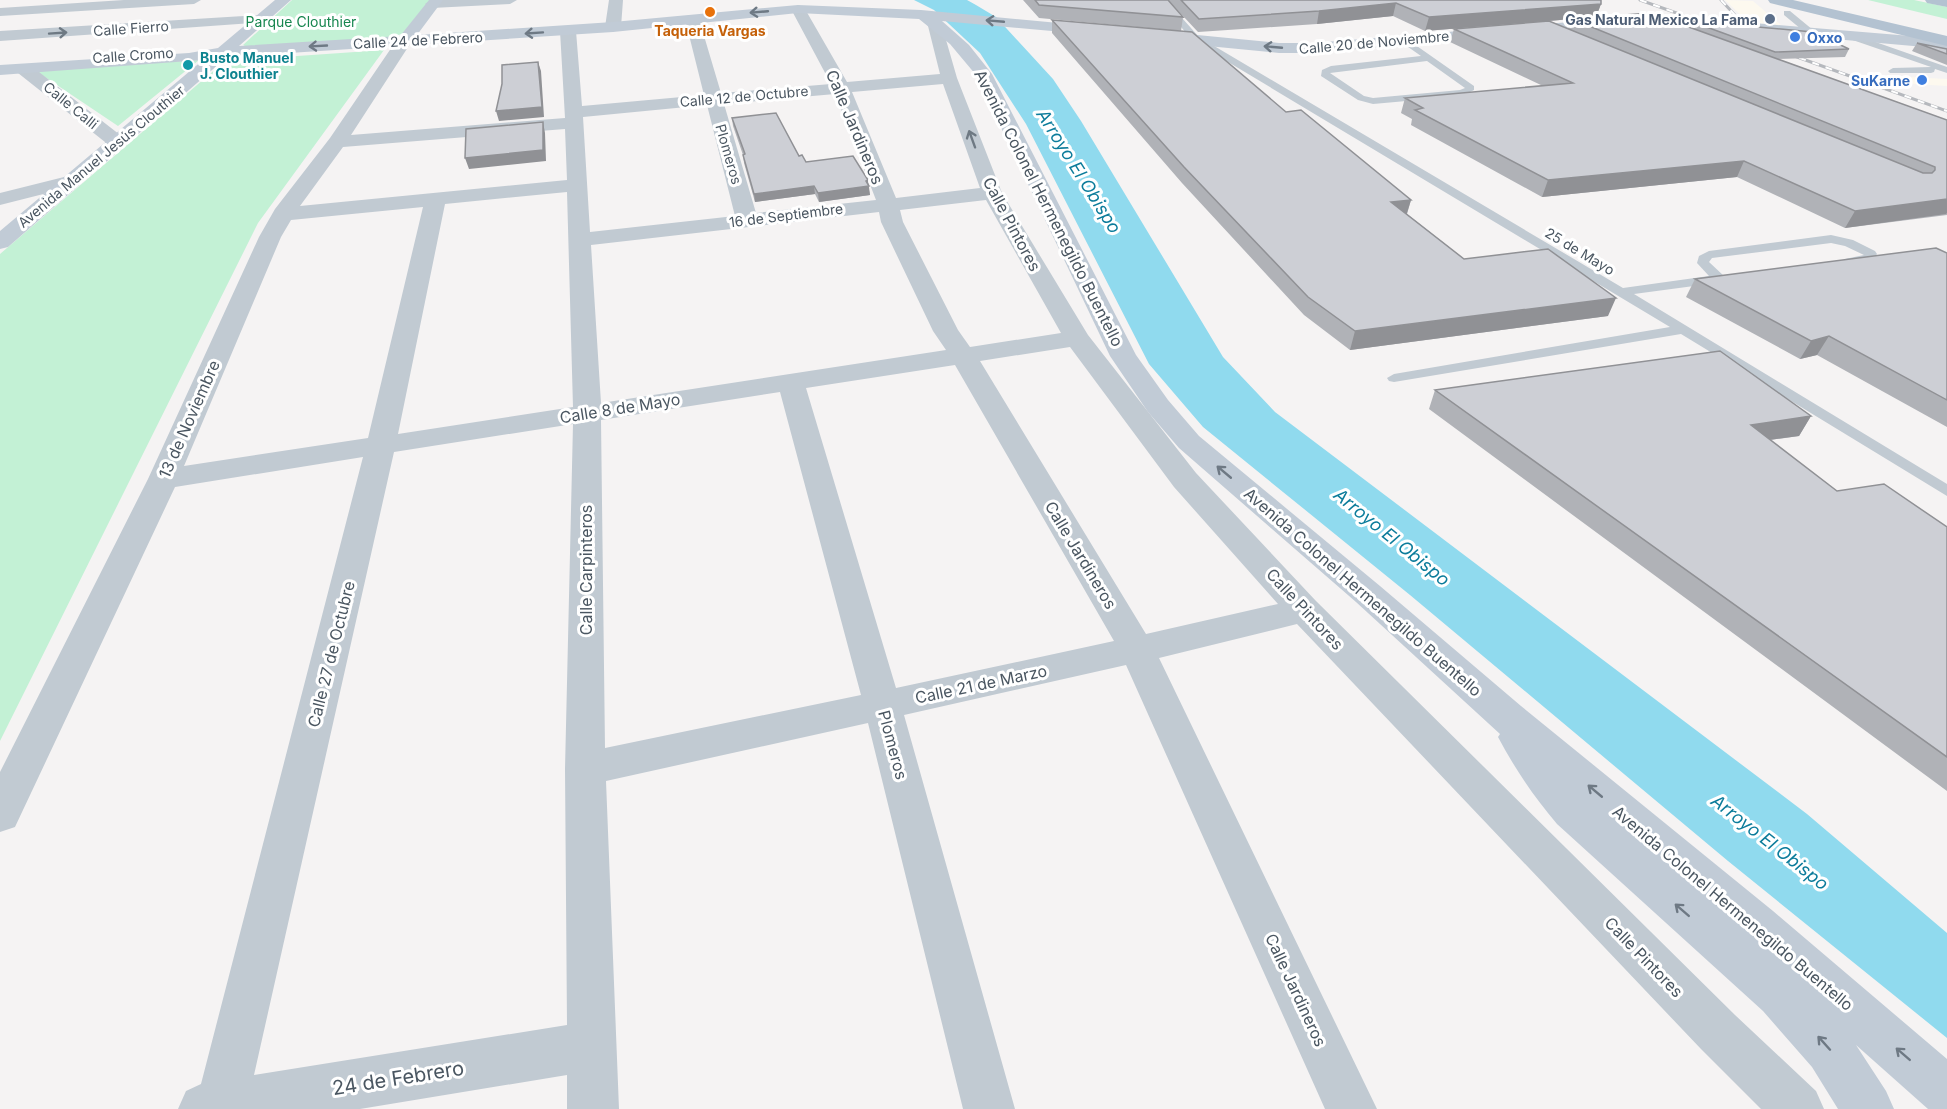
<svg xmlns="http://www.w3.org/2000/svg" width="1947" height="1109" font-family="Inter,sans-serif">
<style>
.commercial{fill:#fdf9ef}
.green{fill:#c3f1d5}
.water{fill:#90daee}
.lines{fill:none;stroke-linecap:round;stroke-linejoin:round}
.lane{fill:#c1cad2;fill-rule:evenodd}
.street{fill:#c1cad2;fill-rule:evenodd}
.secondary{fill:#c1cbd6;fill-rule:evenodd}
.primary{fill:#b3c2d1;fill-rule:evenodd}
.rail-casing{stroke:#b5b8bd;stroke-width:3}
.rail{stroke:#fff;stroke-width:2;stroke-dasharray:7;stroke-linecap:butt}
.wall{fill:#b0b2b7}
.shaded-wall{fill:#909195}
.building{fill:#cdcfd5;stroke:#909195;stroke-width:1.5}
.oneway{stroke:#6e7984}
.oneway2{stroke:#6e7983}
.food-dot{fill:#e8710a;stroke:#fff;stroke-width:2}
.service-dot{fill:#5c6f8a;stroke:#fff;stroke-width:2}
.shop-dot{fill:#3f7fe0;stroke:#fff;stroke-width:2}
.culture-dot{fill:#0f9aa8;stroke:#fff;stroke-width:2}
.labels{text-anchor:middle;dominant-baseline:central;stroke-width:6;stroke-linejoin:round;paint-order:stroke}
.far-service-label{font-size:14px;font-weight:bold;fill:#4e5e75;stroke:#fff;text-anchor:end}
.far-park-label{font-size:14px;fill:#17864f;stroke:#fff}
.far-street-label{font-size:14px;fill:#4a5661;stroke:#fff}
.far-food-label{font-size:14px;font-weight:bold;fill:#c56008;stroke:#fff}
.far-shop-label{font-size:14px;font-weight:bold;fill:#366cbe;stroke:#fff;text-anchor:start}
.far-culture-label{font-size:14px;font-weight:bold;fill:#0d838f;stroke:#fff;text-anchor:start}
.street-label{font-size:16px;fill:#4a5661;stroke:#fff}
.water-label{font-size:18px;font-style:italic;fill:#0c7c9b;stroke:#fff}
.near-street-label{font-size:20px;fill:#4a5661;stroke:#fff}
</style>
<rect width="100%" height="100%" fill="#f5f3f3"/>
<path class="commercial" d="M1725 0 1753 1 1781 25 1748 22Z
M1890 76 1947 79V86L1914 84Z"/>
<path class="green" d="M292 0H430L402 34 391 37 247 47 243 45Z
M1868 0H1914L1947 7V19Z
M384 50 258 223 0 741V254L225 61Z
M199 60 118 126 36 71Z"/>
<path class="water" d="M914 0H967L976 5 996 17 1053 79 1081 121 1223 357 1275 412 1807 814 1947 933V1038L1728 861 1410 595 1203 427 1149 364 1026 124 980 53 934 10Z"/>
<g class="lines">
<path class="lane" d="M1158 0H1166L1199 37 1623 288 1709 276 1697 263 1699 256 1709 251 1831 235 1853 240 1875 251 1877 254 1871 262 1845 265 1843 262 1845 259 1864 255 1845 246 1831 243 1712 258 1709 262 1724 276 1725 279 1724 282 1634 294 1947 484V496L1681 334 1394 382 1389 381 1387 378 1394 374 1670 327 1193 41Z
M1784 11H1790L1813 30V34H1807L1784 15Z
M1841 32H1847L1947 67V73L1935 69 1934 72 1931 73H1890L1888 71 1893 68 1931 67 1841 36Z
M1404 37 1474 86V90L1462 96 1373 104 1358 100 1321 76 1322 70 1331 66 1421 56 1401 42V38ZM1427 61 1465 88 1460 90 1373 98 1364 96 1330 73Z"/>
<path class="street" d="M124 0H201L194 4 0 16V8Z
M431 0H517L510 4 432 8 425 4Z
M609 0H623L621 27 613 32 605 27Z
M798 5 805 9 847 82 940 74 927 22 930 19H940L957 78 1002 193 1088 335 1196 473 1316 601 1735 1015 1816 1091 1824 1109H1761L1701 1049 1297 624 1159 658 1377 1109H1325L1126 665 904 715 1015 1109H963L868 723 606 781 619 1109H567V1075L360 1109H178L186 1091 201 1084 363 457 175 487 15 827 0 832V772L148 479 259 237 275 209 330 138 398 38 404 36 412 41 351 135 565 118 560 31 568 26 576 31 582 106 704 95 685 19 692 15 699 19 721 93 831 84 791 9ZM943 84 980 188 896 198 852 92ZM835 94 876 200 756 213 724 104ZM707 105 735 216 590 232 583 117ZM565 129 567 180 300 206 343 147ZM567 192 573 407 398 434 445 204ZM986 200 1061 333 970 347 958 330 903 222 900 210ZM423 207 368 438 184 466 281 237 291 220ZM879 212 881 222 933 331 946 350 601 403 591 245ZM1070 347 1174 487 1278 604 1146 634 980 361ZM955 365 1114 641 896 688 806 388ZM780 392 861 695 605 748 601 420ZM573 424 565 769 567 1025 254 1075 394 452Z
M262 15 269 19 267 22 0 41V31Z
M24 64 30 65 124 138 127 142 124 146H110L18 73 16 69 18 65Z
M72 175 79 177 82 181 79 185 0 205V193Z"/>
<path class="secondary" d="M275 0H291L239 46 400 36 429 0H443L417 35 613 22 798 5 921 10 1101 27 1104 30 1096 35 942 21 969 45 992 74 1136 355 1168 400 1199 436 1380 586 1521 706 1773 911 1947 1059V1109H1928L1856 1045 1886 1091 1894 1109H1838L1812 1067 1763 1011 1557 824C1534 797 1515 769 1498 737L1500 734 1356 602 1179 448 1148 412 1110 356 976 75 950 44 919 19 798 13 613 32 227 57 8 247 0 249V231L203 60 0 75V65L189 53 218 48Z
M1656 15 1947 39V49L1656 23 1313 53H1279L1156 41 1148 36 1156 31 1279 43H1313Z"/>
<path class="primary" d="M1768 0H1793L1947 36V46L1770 3Z
M1925 0H1947V7L1927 3Z"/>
<g class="rail-casing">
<path id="rail" d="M1640 0 1716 27
M1721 0 1745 26 1759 35
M1786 53 1947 111"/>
</g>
<use href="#rail" class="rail"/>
</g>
<path class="wall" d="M1023 0H1168L1183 17 1181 31 1039 18Z
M1168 0H1601V4L1596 17 1425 31 1393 16 1317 24 1198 32Z
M1572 19 1688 27 1690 21 1849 49 1845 57 1777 59 1947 120V215L1845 228 1737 177 1542 197 1411 125 1412 119 1401 113 1405 98 1543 86 1450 42 1454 29H1568Z
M1052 20 1286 112 1411 200 1407 214 1464 259 1608 316 1350 350 1304 315 1182 183 1052 33Z
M1917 43 1947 49V65L1912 51Z
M732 118 799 156 806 162 868 185 870 195 819 202 815 194 755 202 744 163 743 155 733 126Z
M1947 253V427L1817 355 1800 359 1686 297 1695 279Z
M1435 390 1811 416 1799 436 1770 440 1837 491 1947 527V791L1429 409Z"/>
<path class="shaded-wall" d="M1396 3 1393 16 1317 24 1319 11Z
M1601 4 1596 17 1425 31 1429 17Z
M538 62 541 71 544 117 499 121 496 111Z
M543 122 545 133 546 161 469 169 465 158Z
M1744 161 1737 177 1542 197 1548 180Z
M868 180 870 195 819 202 818 193Z
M814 186 815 194 755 202 754 194Z
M1947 199V213L1946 214 1845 228 1855 211Z
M1411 200 1406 216 1391 202Z
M1616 298 1608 316 1350 350 1355 331Z
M1829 336 1817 355 1800 359 1811 341Z
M1811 416 1799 436 1739 444 1751 425Z"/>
<path class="building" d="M1035 0H1168L1183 17 1039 5Z
M1181 0H1601V4L1429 17 1396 3 1319 11 1199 19Z
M1650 13 1947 120V199L1855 211 1744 161 1548 180 1415 110 1423 108 1405 98 1573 83 1454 29 1549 21 1923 173H1932L1935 170V167L1572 19Z
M1052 20 1192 32 1286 112 1301 110 1411 200 1391 202 1464 259 1548 249 1616 298 1355 331 1308 297 1184 167Z
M1690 21 1813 32 1849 49 1775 52Z
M1917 43 1947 49V54Z
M538 62 542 107 496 111 502 84V65Z
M776 113 799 156 802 155 806 162 853 156 868 180 866 181 869 186 818 193 814 186 754 194 743 155 745 154 732 118Z
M543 122V150L465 158 466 129Z
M1936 248 1947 253V400L1829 336 1811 341 1695 279Z
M1720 351 1811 416 1751 425 1837 491 1884 484 1947 527V757L1435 390Z"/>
<defs><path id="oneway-shaft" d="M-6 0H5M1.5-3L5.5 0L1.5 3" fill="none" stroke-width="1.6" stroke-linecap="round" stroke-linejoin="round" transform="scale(1.5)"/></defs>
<g class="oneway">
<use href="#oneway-shaft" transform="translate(759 12) rotate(175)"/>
<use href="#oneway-shaft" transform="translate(995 21) rotate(-175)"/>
<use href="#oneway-shaft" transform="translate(534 33) rotate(176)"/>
<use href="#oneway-shaft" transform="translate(318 46) rotate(177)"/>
<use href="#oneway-shaft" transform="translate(1273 47) rotate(-175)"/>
<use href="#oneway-shaft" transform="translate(1224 472) rotate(-140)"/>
<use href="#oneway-shaft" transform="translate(1595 791) rotate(-140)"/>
<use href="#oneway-shaft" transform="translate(1682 910) rotate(-139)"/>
<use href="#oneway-shaft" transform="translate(1824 1043) rotate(-132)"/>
<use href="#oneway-shaft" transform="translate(1903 1054) rotate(-139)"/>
</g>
<g class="oneway2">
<use href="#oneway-shaft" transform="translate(58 33) rotate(-4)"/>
<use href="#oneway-shaft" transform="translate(972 139) rotate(-110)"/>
</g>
<circle class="food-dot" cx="710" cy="12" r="6"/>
<circle class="service-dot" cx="1770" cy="19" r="6"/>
<g class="shop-dot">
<circle cx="1795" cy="37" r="6"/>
<circle cx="1922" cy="80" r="6"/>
</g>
<circle class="culture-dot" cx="188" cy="65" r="6"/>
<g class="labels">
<g class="far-service-label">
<text x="1758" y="19">Gas Natural Mexico La Fama</text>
</g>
<g class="far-park-label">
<text x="301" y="21">Parque Clouthier</text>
</g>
<g class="far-street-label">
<text transform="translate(131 28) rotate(-4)">Calle Fierro</text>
<text transform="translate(418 40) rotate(-3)">Calle 24 de Febrero</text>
<text transform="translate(1374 42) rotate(-5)">Calle 20 de Noviembre</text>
<text transform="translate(133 55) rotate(-4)">Calle Cromo</text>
<text transform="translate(744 96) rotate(-5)">Calle 12 de Octubre</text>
<text transform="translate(71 105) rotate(39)">Calle Calli</text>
<text transform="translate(729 154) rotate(74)">Plomeros</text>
<text transform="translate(101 156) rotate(-40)">Avenida Manuel Jesús Clouthier</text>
<text transform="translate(786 215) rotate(-7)">16 de Septiembre</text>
<text transform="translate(1580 251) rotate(31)">25 de Mayo</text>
</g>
<g class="far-food-label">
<text x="710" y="30">Taqueria Vargas</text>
</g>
<g class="far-shop-label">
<text x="1807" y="37">Oxxo</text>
<text x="1910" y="80" text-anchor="end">SuKarne</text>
</g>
<g class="far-culture-label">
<text x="200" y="57">Busto Manuel<tspan x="200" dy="16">J. Clouthier</tspan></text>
</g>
<g class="street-label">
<text transform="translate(855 127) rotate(67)">Calle Jardineros</text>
<text transform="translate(1049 208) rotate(63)">Avenida Colonel Hermenegildo Buentello</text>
<text transform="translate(1012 224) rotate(62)">Calle Pintores</text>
<text transform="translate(620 408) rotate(-9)">Calle 8 de Mayo</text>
<text transform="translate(189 419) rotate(-66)">13 de Noviembre</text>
<text transform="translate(1081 555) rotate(59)">Calle Jardineros</text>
<text transform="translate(586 570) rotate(-90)">Calle Carpinteros</text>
<text transform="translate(1363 592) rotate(41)">Avenida Colonel Hermenegildo Buentello</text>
<text transform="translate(1305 609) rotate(47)">Calle Pintores</text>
<text transform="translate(331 654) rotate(-76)">Calle 27 de Octubre</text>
<text transform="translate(981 684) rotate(-12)">Calle 21 de Marzo</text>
<text transform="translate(893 745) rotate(75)">Plomeros</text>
<text transform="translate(1733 908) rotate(40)">Avenida Colonel Hermenegildo Buentello</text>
<text transform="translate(1644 957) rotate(46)">Calle Pintores</text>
<text transform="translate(1296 990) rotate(65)">Calle Jardineros</text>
</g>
<g class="water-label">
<text transform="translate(1079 171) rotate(58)">Arroyo El Obispo</text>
<text transform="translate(1392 537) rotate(39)">Arroyo El Obispo</text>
<text transform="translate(1770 842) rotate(38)">Arroyo El Obispo</text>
</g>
<g class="near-street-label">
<text transform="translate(398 1078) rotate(-9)">24 de Febrero</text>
</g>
</g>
</svg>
